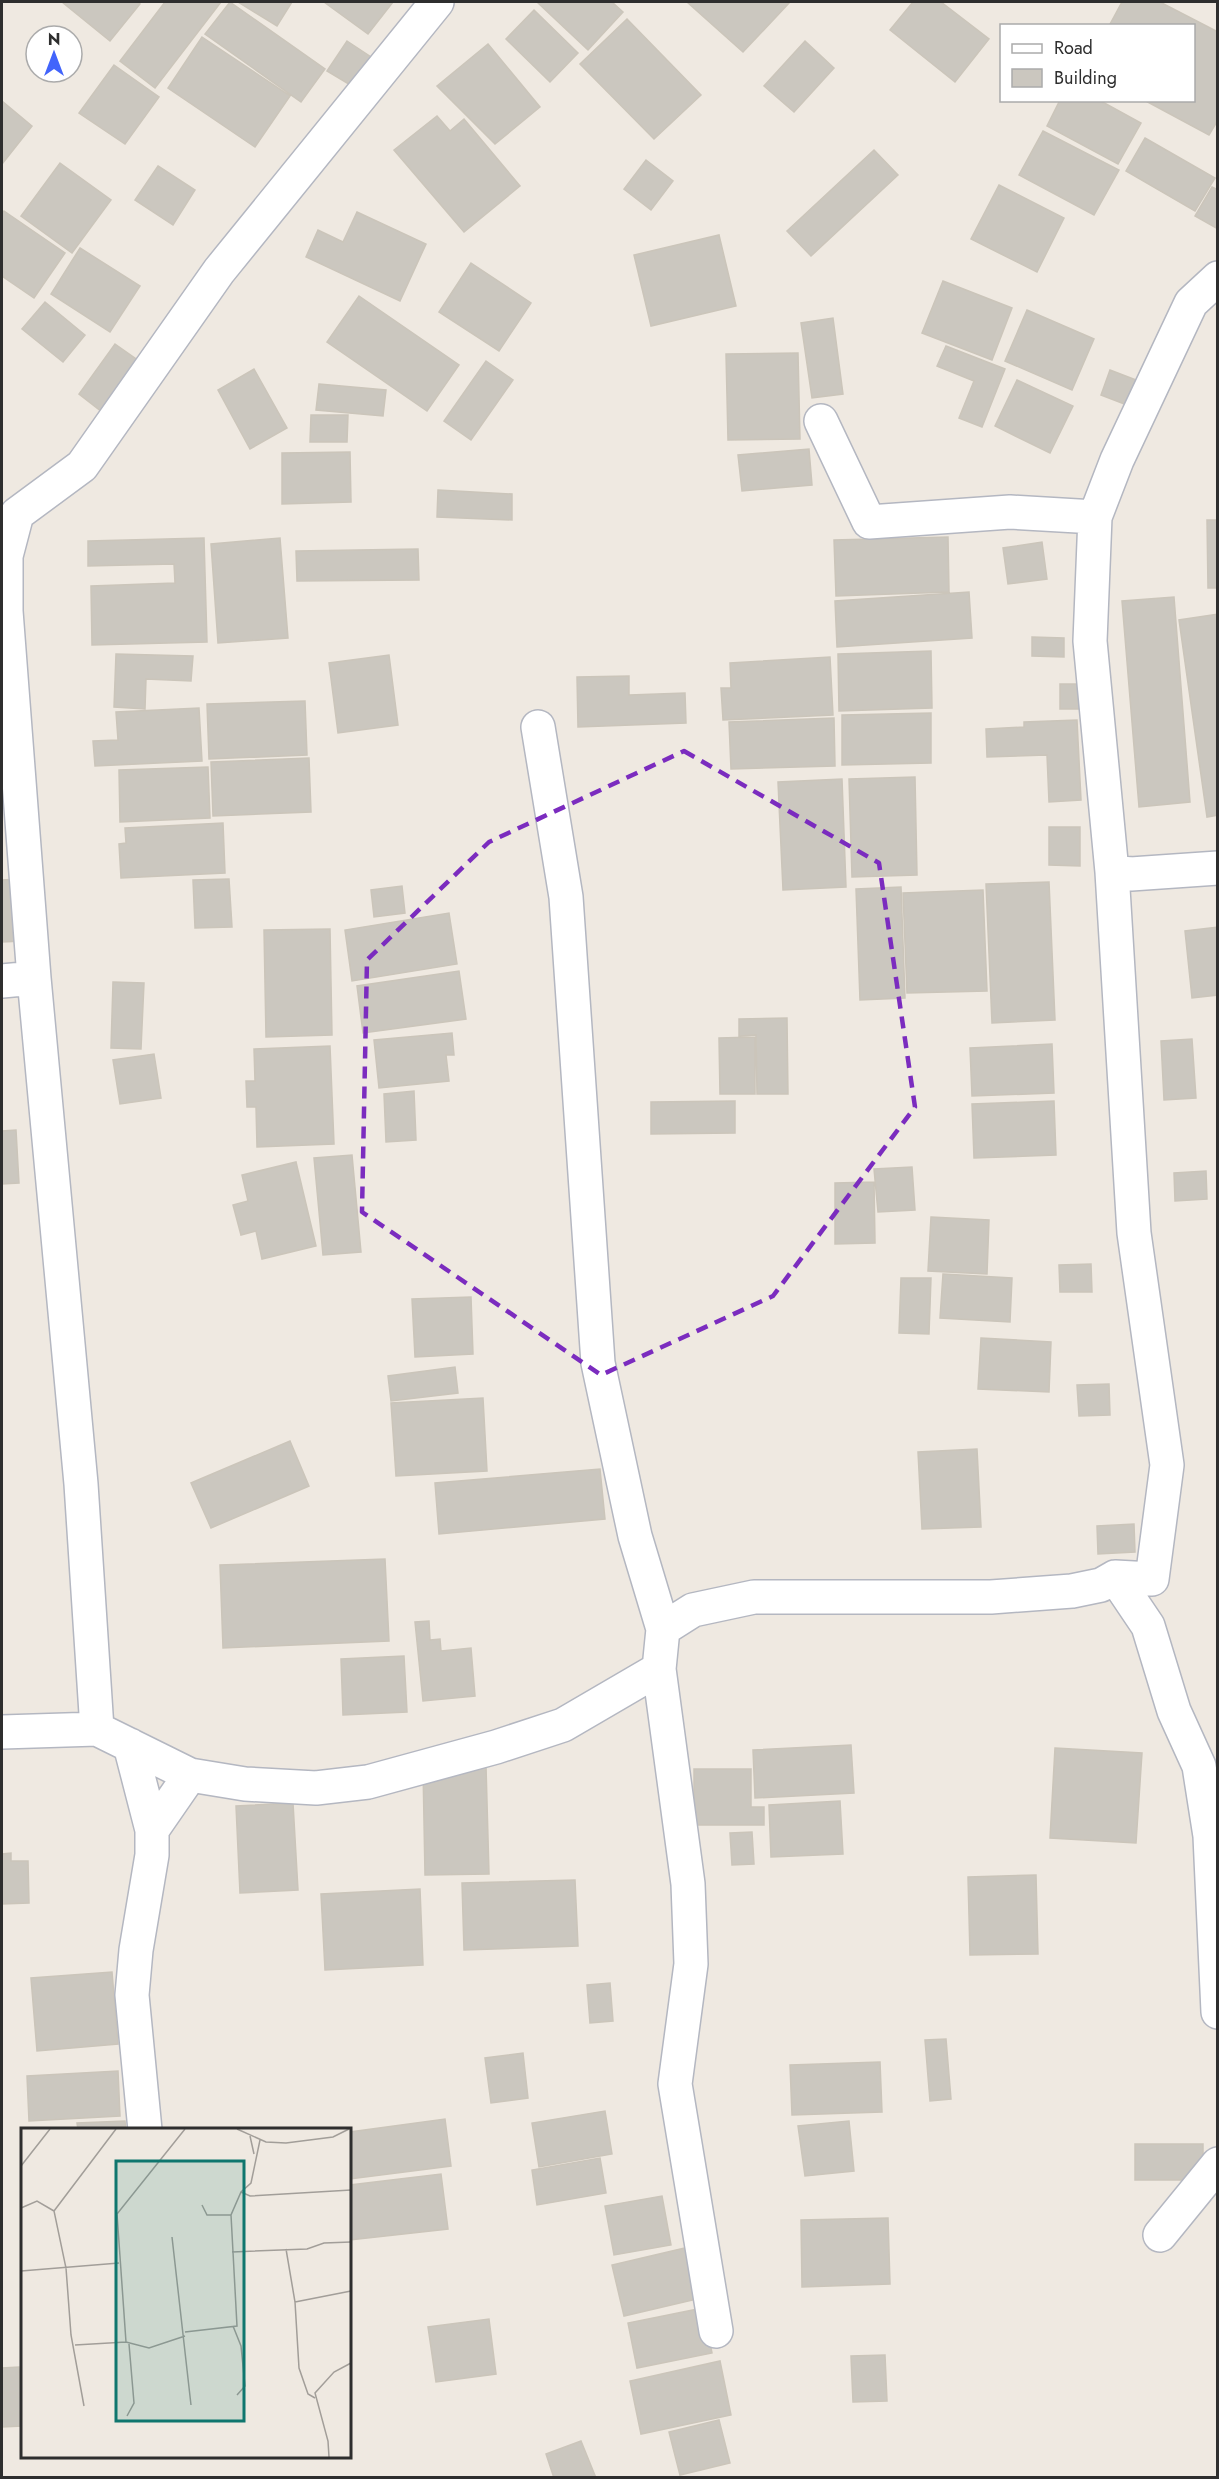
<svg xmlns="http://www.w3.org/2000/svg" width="1219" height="2479" font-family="Jost,sans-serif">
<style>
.building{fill:#cbc7bf;stroke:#cbc5ba;stroke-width:1.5}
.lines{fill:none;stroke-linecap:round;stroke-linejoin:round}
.minor-casing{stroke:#b4b7c1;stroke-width:36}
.minor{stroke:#fff;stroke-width:33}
.marked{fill:none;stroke:#7b2cbf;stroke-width:4.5;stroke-dasharray:12 8;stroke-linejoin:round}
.inset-road{fill:none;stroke:#a29e99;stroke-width:1.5}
.view{fill:#0f766e;fill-opacity:0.15;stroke:#0f766e;stroke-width:3}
.inset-edge{fill:none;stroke:#2e2e2e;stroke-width:3}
</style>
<rect width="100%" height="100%" fill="#efe9e1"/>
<path class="building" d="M62 2H137L140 4 110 41Z
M165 2H221L155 88 120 61Z
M230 2 325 69 301 102 205 34Z
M238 2H292L277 26Z
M324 2H393L368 34Z
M537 2H612L623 12 588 50Z
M687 2H790L743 52Z
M913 2H941L989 39 955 82 890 30Z
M1122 2H1160L1218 32V120L1209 135 1144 100H1194V26H1109Z
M534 10 578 53 550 82 506 39Z
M627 19 701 95 654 139 580 64Z
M202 37 290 96 255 147 168 88Z
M347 41 371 57 352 86 327 71Z
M805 41 834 68 794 112 764 86Z
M488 44 540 107 495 144 437 86Z
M114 65 159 97 125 144 79 113Z
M1060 100H1099L1141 123 1118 164 1047 126Z
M2 101 32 126 2 164Z
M437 116 450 131 464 119 520 186 464 232 394 150Z
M1043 131 1119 170 1094 215 1019 175Z
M1145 138 1215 178 1195 211 1126 171Z
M874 150 898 175 811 256 787 231Z
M646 160 673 181 651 210 624 189Z
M60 163 111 200 72 253 21 216Z
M158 166 195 190 173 225 135 200Z
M999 185 1064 218 1037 272 971 239Z
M1212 187 1218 190V229L1195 216Z
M4 211 65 253 34 298 2 276V214Z
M357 212 426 244 400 301 306 257 318 230 343 242Z
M719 235 736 306 651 326 634 255Z
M80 248 140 286 110 332 51 294Z
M471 263 531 303 499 351 439 312Z
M943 281 1012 308 992 360 922 333Z
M359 296 459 365 427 411 327 342Z
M45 302 85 335 63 362 22 329Z
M1027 310 1094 339 1072 390 1005 361Z
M833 318 843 394 812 398 801 323Z
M115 344 139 361 102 412 79 394Z
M946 346 1005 369 982 427 959 418 974 381 937 366Z
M798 353 800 439 728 440 726 354Z
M486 361 513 380 471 440 444 421Z
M254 369 287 428 250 449 218 390Z
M1110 370 1149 385 1140 410 1101 395Z
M1017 380 1073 406 1050 453 995 426Z
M319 384 386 390 383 416 316 410Z
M311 415H348L347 442H310Z
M809 449 812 485 742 491 738 455Z
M350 452 351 502 282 504V453Z
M438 490 512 494V520L437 517Z
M1207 520H1218V588H1208Z
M948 537 949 592 836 596 834 540Z
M204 538 207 642 92 645 91 586 175 583 174 564 88 566V541Z
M280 538 288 638 218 643 211 544Z
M1042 542 1047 579 1008 584 1003 548Z
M418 549 419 580 297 581 296 551Z
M969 592 972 638 837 647 835 601Z
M1174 597 1190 802 1139 807 1122 601Z
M1218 614V815L1207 817 1179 620Z
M1032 637 1064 638V657L1032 656Z
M931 651 932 708 839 711 838 654Z
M116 654 193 656 191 681 146 679 145 709 114 707Z
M389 655 398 725 338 733 329 663Z
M830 657 833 715 723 720 721 688H731L730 663Z
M629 676V695L685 693 686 723 578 727 577 677Z
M1060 684H1086V709H1060Z
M305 701 307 755 209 759 207 704Z
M199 708 202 761 95 766 93 741 118 740 116 712Z
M931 713V763L842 765V715Z
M834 718 835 766 731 769 729 722Z
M1077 720 1081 800 1049 802 1047 755 987 757 986 729 1024 727V722Z
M309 758 311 812 213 816 211 762Z
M208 767 210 818 120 822 119 770Z
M915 777 917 875 852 877 849 779Z
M842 779 846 887 783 890 778 782Z
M223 823 225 873 121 878 119 844 126 843 125 828Z
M1049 827H1080V866L1049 865Z
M20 879 23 941 2 942V880Z
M229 879 232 927 195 928 193 880Z
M1049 882 1055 1020 992 1023 986 884Z
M402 886 405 913 374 917 371 890Z
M901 887 905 998 860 1000 856 889Z
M983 890 987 991 907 993 903 893Z
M449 913 457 964 352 981 345 930Z
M1218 927V995L1192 998 1185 931Z
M330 929 332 1035 266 1037 264 930Z
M459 971 466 1019 363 1033 357 986Z
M113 982 144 983 141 1049 111 1048Z
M787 1018 788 1094H757L756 1035 739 1036V1019Z
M452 1033 454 1055H446L449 1081 379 1088 374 1040Z
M755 1037V1094H720L719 1038Z
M1192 1039 1196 1098 1164 1100 1161 1041Z
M1052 1044 1054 1093 972 1096 970 1048Z
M330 1046 334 1144 257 1147 256 1107H247L246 1081H255L254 1049Z
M154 1054 161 1098 120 1104 113 1060Z
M414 1091 416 1140 386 1142 384 1094Z
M735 1101V1133L651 1134V1102Z
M1054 1101 1056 1155 974 1158 972 1104Z
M16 1130 19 1183 2 1184V1131Z
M352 1155 361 1252 323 1255 314 1158Z
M296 1162 316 1246 262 1259 256 1231 241 1235 233 1205 248 1201 242 1175Z
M912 1167 915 1210 878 1212 874 1169Z
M1206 1171 1207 1199 1175 1201 1174 1173Z
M874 1182 875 1243 835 1244V1183Z
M931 1217 989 1220 987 1274 928 1271Z
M1091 1264 1092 1292H1060L1059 1265Z
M943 1274 1012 1278 1010 1322 940 1318Z
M901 1278H931L929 1334 899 1333Z
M471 1297 473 1354 415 1357 412 1299Z
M981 1338 1051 1342 1049 1392 978 1389Z
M455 1367 458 1393 391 1401 388 1376Z
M1109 1384 1110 1415 1079 1416 1077 1385Z
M483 1398 487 1471 396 1476 391 1403Z
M290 1441 309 1486 211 1528 191 1483Z
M977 1449 981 1527 922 1529 918 1452Z
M600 1469 605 1519 439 1534 435 1483Z
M1134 1524 1135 1552 1098 1554 1097 1526Z
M385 1559 389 1641 223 1648 220 1565Z
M429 1621 430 1640 440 1639 441 1651 471 1648 475 1696 423 1701 415 1622Z
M404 1656 407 1712 343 1715 341 1659Z
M851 1745 854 1793 755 1798 753 1750Z
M1055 1748 1142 1753 1136 1843 1050 1838Z
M486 1766 489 1874 425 1875 423 1768Z
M694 1769H751V1807H764V1825H694Z
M840 1801 843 1854 771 1857 769 1805Z
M293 1803 298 1890 240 1893 236 1806Z
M752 1832 754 1864 732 1865 730 1833Z
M11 1853V1861H28L29 1903 2 1904V1854Z
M1036 1875 1038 1954 970 1955 968 1877Z
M575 1880 578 1946 464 1950 462 1883Z
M420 1889 423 1965 325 1970 321 1894Z
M112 1972 118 2044 37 2051 31 1978Z
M610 1983 613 2021 590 2023 587 1985Z
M946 2039 951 2099 930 2101 925 2040Z
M523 2053 528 2098 491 2103 485 2058Z
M880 2062 882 2112 792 2115 790 2065Z
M118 2071 120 2116 29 2121 27 2076Z
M605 2111 612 2154 539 2167 532 2123Z
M445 2119 451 2166 350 2179V2132Z
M125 2121 126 2130H78L77 2123Z
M849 2121 854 2171 805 2176 798 2126Z
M1135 2144H1203V2180H1135Z
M600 2158 606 2193 537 2205 532 2170Z
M441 2174 448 2229 350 2240V2185Z
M662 2196 671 2245 614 2255 605 2206Z
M888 2218 890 2284 802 2287 801 2220Z
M685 2248 697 2299 624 2316 612 2265Z
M703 2308 712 2353 637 2368 628 2323Z
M489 2319 496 2374 436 2382 428 2327Z
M885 2355 887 2401 853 2402 851 2356Z
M720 2361 731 2415 641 2434 630 2381Z
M19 2367 22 2426 2 2427V2368Z
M719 2420 730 2463 680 2475 669 2432Z
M581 2441 596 2478H554L546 2454Z"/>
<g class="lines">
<g class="minor-casing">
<path id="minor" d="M821 421 869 522 1010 512 1095 517
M538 727 566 897 598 1363 635 1536 663 1629 659 1669 688 1884 691 1964 675 2084 716 2331
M1112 872 1131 874 1218 868
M2 981 34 978
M1115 1577 1148 1626 1174 1711 1199 1766 1210 1836 1218 2012
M663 1629 693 1610 754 1597H991L1072 1591 1101 1585 1115 1577 1152 1579 1167 1465 1134 1233 1112 872 1090 641 1095 517 1117 460 1191 303 1218 278
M97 1729 81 1484 34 978 6 611V556L17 514 82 466 219 271 437 2
M2 1732 97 1729 190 1775 245 1784 316 1788 368 1782 496 1747 563 1725 659 1669
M130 1745 152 1830V1855L136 1950 132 1995 145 2130
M152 1830 190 1775
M1160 2235 1218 2164"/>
</g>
<use href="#minor" class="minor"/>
</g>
<path class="marked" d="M684 751 879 863 915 1107 773 1296 601 1375 362 1212 367 960 489 842Z"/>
<g transform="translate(21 2128)">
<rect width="330" height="330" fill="#efe9e1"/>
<path class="inset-road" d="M216 1 245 14 265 15 312 9 328 1M229 8 233 26M0 38 29 1M220 64 229 68 330 62M181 77 186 87H210M0 80 16 73 33 83M151 109 170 277M265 121 274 174 278 240 287 266 294 270M211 124 286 121 303 115 330 114M0 143 98 135M274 174 330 163M0 183V259M212 198 220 218 224 258 216 267M164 204 216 198 210 87 220 64 230 55 239 12M105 214 96 86 164 1M54 217 105 214 128 220 164 208M63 278 50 207 45 140 33 83 95 1M106 288 113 275 108 216M308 329 307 313 294 265 313 244 330 235"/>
<path class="view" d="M95 33H223V293H95Z"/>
<rect width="330" height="330" class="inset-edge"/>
</g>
<rect width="1219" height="2479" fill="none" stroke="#2e2e2e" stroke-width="6"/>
<rect x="1000" y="24" width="195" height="78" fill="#ffffff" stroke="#ababab" stroke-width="1.5"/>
<rect x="1012" y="44" width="30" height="9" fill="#ffffff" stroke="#ababab" stroke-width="1.5"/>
<text x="1054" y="54" font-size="18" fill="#2e2e2e">Road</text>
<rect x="1012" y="69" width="30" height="18" fill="#cbc7bf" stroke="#ababab" stroke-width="1.5"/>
<text x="1054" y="84" font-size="18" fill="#2e2e2e">Building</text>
<g transform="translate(54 54)"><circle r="28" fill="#ffffff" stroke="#ababab" stroke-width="1.5"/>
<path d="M0-4.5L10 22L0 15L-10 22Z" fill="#4264fb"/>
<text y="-9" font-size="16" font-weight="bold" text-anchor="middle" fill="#2e2e2e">N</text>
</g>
</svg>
